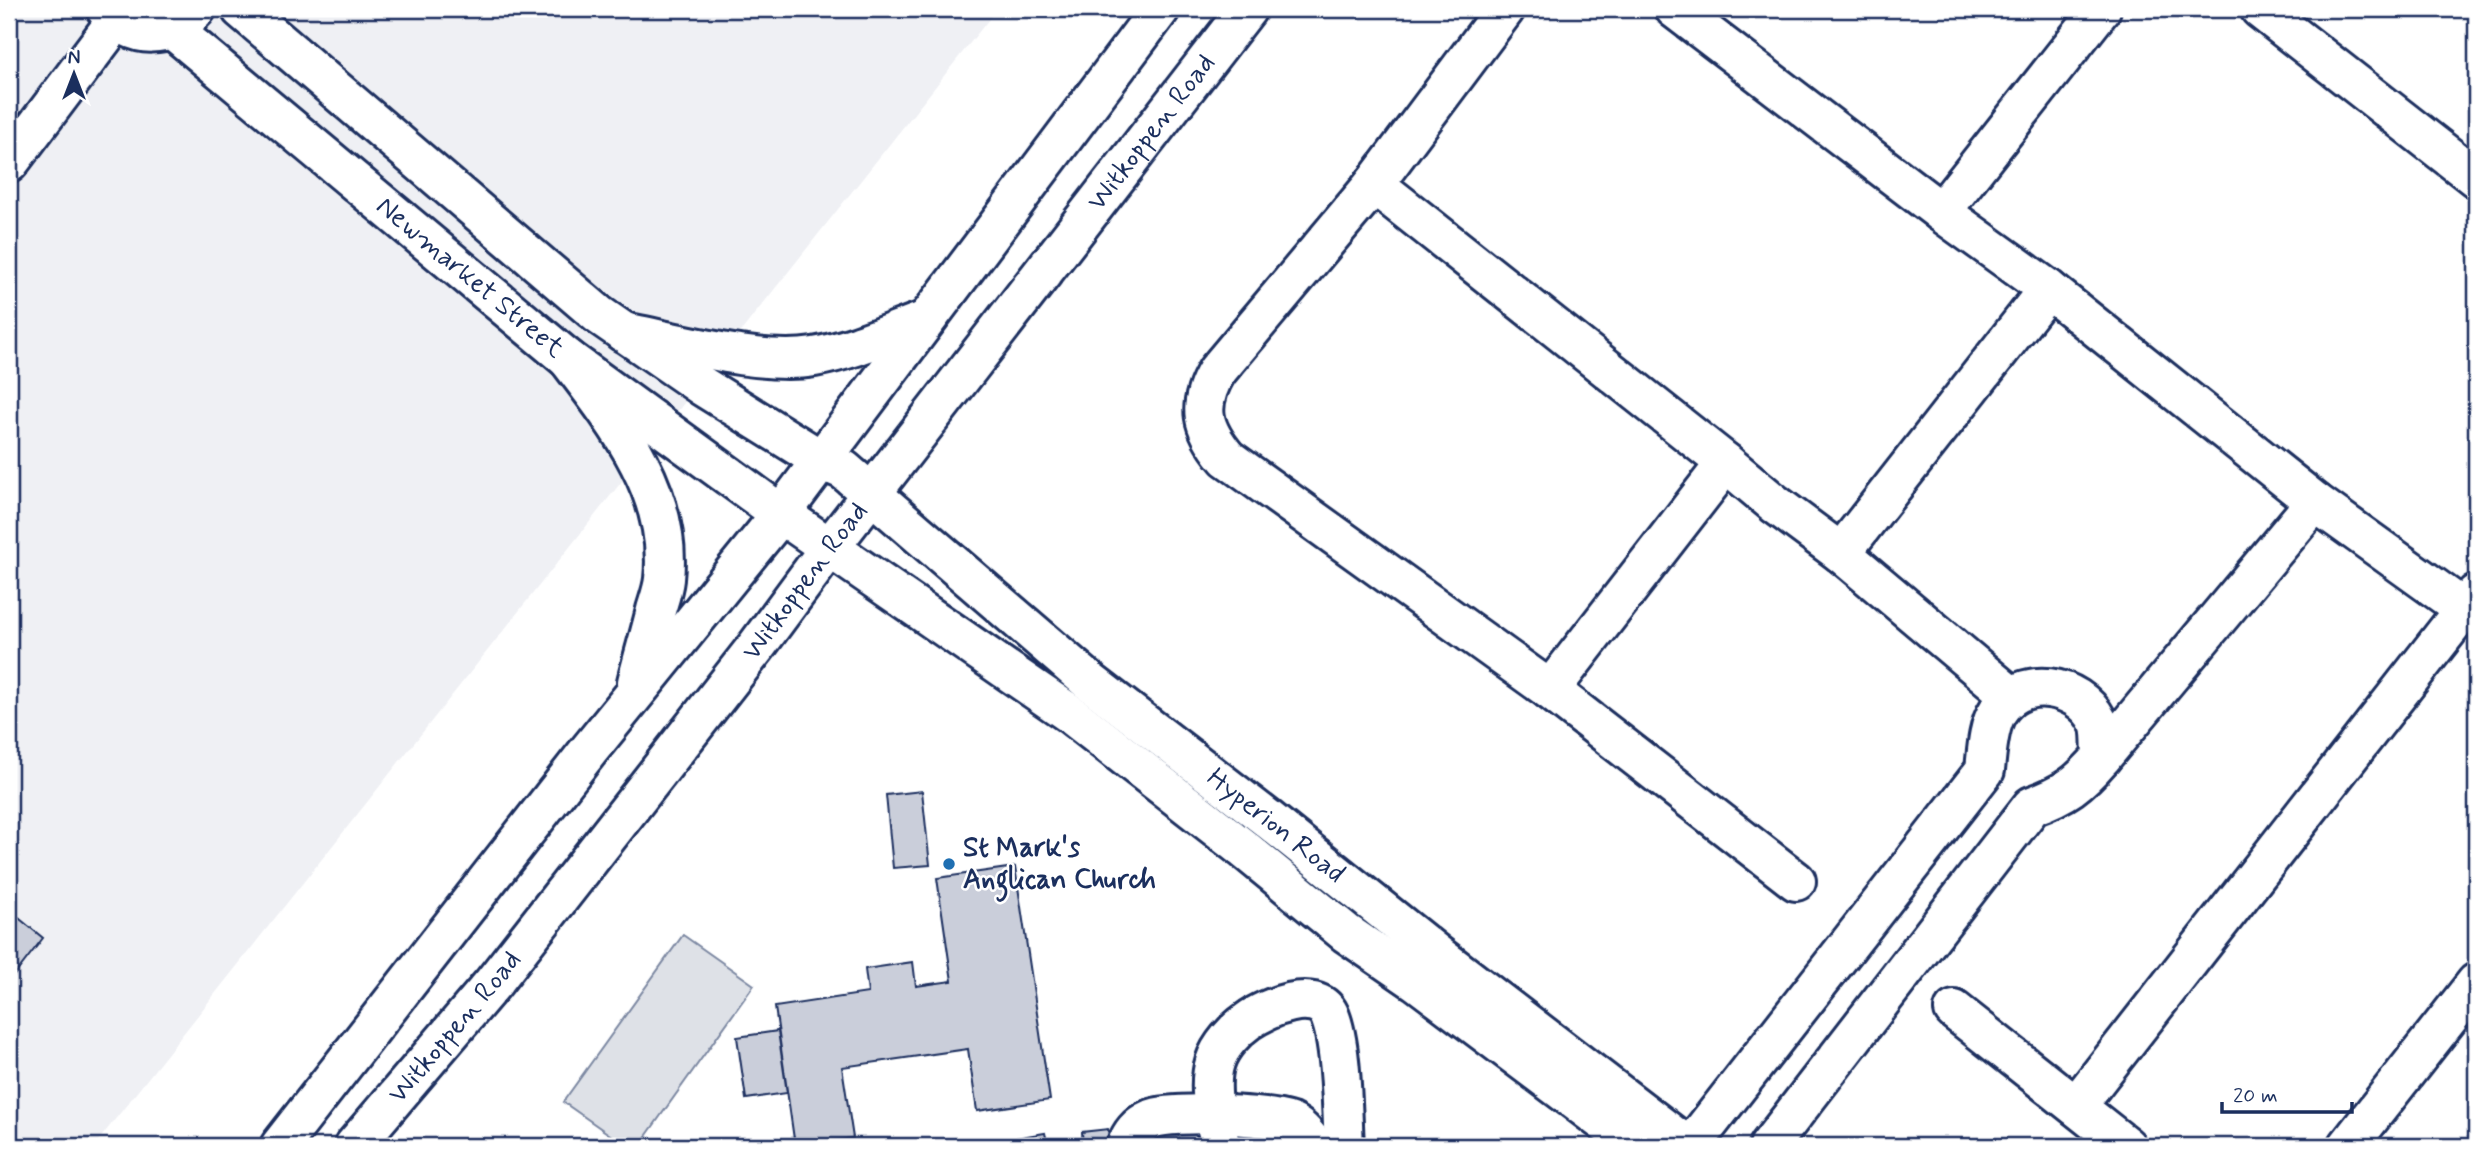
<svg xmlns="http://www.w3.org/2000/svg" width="2485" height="1155" font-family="Mynerve,sans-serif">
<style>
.built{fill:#eff0f4}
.green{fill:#dee1e7;stroke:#7c88a2;stroke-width:2}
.building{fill:#caceda;stroke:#1b2f5e;stroke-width:2}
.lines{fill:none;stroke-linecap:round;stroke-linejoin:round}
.minor-casing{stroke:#1b2f5e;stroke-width:44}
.major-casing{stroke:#1b2f5e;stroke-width:44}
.minor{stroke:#fff;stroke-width:38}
.major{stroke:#fff;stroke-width:38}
.poi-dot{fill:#1f6fb2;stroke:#fff;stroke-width:2.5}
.labels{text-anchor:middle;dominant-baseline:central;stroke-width:5;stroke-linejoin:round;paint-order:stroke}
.street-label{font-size:28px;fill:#1b2f5e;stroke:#fff}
.poi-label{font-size:28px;font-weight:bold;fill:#1b2f5e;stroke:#fff;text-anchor:start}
</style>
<rect width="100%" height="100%" fill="#fff"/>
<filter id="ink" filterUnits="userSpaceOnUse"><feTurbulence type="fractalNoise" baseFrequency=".0143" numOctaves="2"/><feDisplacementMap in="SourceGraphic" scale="14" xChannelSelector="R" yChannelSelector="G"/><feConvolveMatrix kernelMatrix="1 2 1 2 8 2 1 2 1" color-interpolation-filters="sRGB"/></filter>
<g filter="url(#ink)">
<path class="built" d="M9 9H997L94 1146H9Z"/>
<path class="green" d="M683 935 754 985 639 1146H626L563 1102Z"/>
<path class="building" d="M922 791 930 865 893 868 886 795Z
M1015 867 1050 1100 977 1111 968 1049 842 1067 853 1138 795 1146 775 1007 868 993 865 969 913 962 916 986 952 981 937 878Z
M9 910 43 938 9 982Z
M778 1031 787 1093 746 1099 737 1037Z
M1108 1129 1110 1146H1083L1082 1132Z
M1045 1133 1048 1146H969Z"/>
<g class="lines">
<g class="minor-casing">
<g id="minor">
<path d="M106 9C134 41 168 40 196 9"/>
<path id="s1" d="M241 9 599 315 702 386 821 460 844 470 1089 681 1268 819 1439 956 1687 1146"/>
<path d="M1505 9 1374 184 1217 371C1196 406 1202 428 1227 458L1550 690 1796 881"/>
<path d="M1675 9 1941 212 2048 289 2315 502 2464 609"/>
<path d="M2260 9 2476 178"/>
<path id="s2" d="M172 29 568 359 781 514 1069 713 1245 850 1346 933 1416 981 1636 1146"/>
<path d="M9 163 116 21"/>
<path d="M1374 184 1726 463 1775 504 1841 553 2011 696"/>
<path d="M1941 212 2101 9"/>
<path d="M1841 553 2048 289"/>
<path d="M1550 690 1726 463"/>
<path d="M2102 757 2315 502"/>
<path d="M1954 1010 2126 1146"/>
<path d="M2076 1106 2476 594"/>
<path d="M1126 1146C1131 1134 1137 1125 1151 1119 1173 1110 1269 1115 1291 1123 1300 1127 1309 1138 1314 1146"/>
<path d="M1220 1146C1216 1121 1207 1087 1215 1062 1220 1046 1235 1030 1248 1021 1266 1008 1316 987 1329 1014 1342 1043 1342 1113 1344 1146"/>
<path d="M1691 1146 1985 770C1987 752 1988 726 1998 711 2022 674 2078 684 2097 720 2103 729 2101 746 2102 757 2079 784 2065 794 2032 806L1769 1146"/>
<path d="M2348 1146 2476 983"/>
</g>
</g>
<g class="major-casing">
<g id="major">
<path d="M623 332C677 342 760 366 814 357 853 350 890 333 926 320"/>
<path d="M568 359C617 423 673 493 664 579 663 589 659 600 656 610 650 634 643 658 637 682"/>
<path d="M280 1146 590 749 781 514 1160 9"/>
<path id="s3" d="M354 1146 493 983 756 647 830 547 1247 9"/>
</g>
</g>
<use href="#minor" class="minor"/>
<use href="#major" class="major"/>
</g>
</g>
<circle class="poi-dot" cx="949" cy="864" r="7"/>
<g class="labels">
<g class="street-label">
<text stroke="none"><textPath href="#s3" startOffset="1290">Witkoppen Road</textPath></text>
<text stroke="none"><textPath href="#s2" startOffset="388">Newmarket Street</textPath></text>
<text stroke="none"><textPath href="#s3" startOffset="723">Witkoppen Road</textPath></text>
<text stroke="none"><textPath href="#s1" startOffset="1321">Hyperion Road</textPath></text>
<text stroke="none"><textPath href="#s3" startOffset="156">Witkoppen Road</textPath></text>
</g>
<g class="poi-label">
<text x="963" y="848">St Mark's<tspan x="963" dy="32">Anglican Church</tspan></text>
</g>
</g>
<rect width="2485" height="1155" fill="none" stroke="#fff" stroke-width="35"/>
<rect x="18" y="18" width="2450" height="1120" fill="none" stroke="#1b2f5e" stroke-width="2.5" filter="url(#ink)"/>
<g transform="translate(74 74)" stroke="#ffffff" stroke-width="5" paint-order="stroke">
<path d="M0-5L12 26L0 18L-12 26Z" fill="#1b2f5e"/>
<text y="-10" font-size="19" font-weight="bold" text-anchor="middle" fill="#1b2f5e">N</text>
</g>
<path d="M2222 1102v10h130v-10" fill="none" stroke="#1b2f5e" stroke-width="3.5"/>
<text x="2233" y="1102" font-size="21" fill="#1b2f5e" stroke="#ffffff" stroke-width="5" paint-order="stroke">20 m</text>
</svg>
